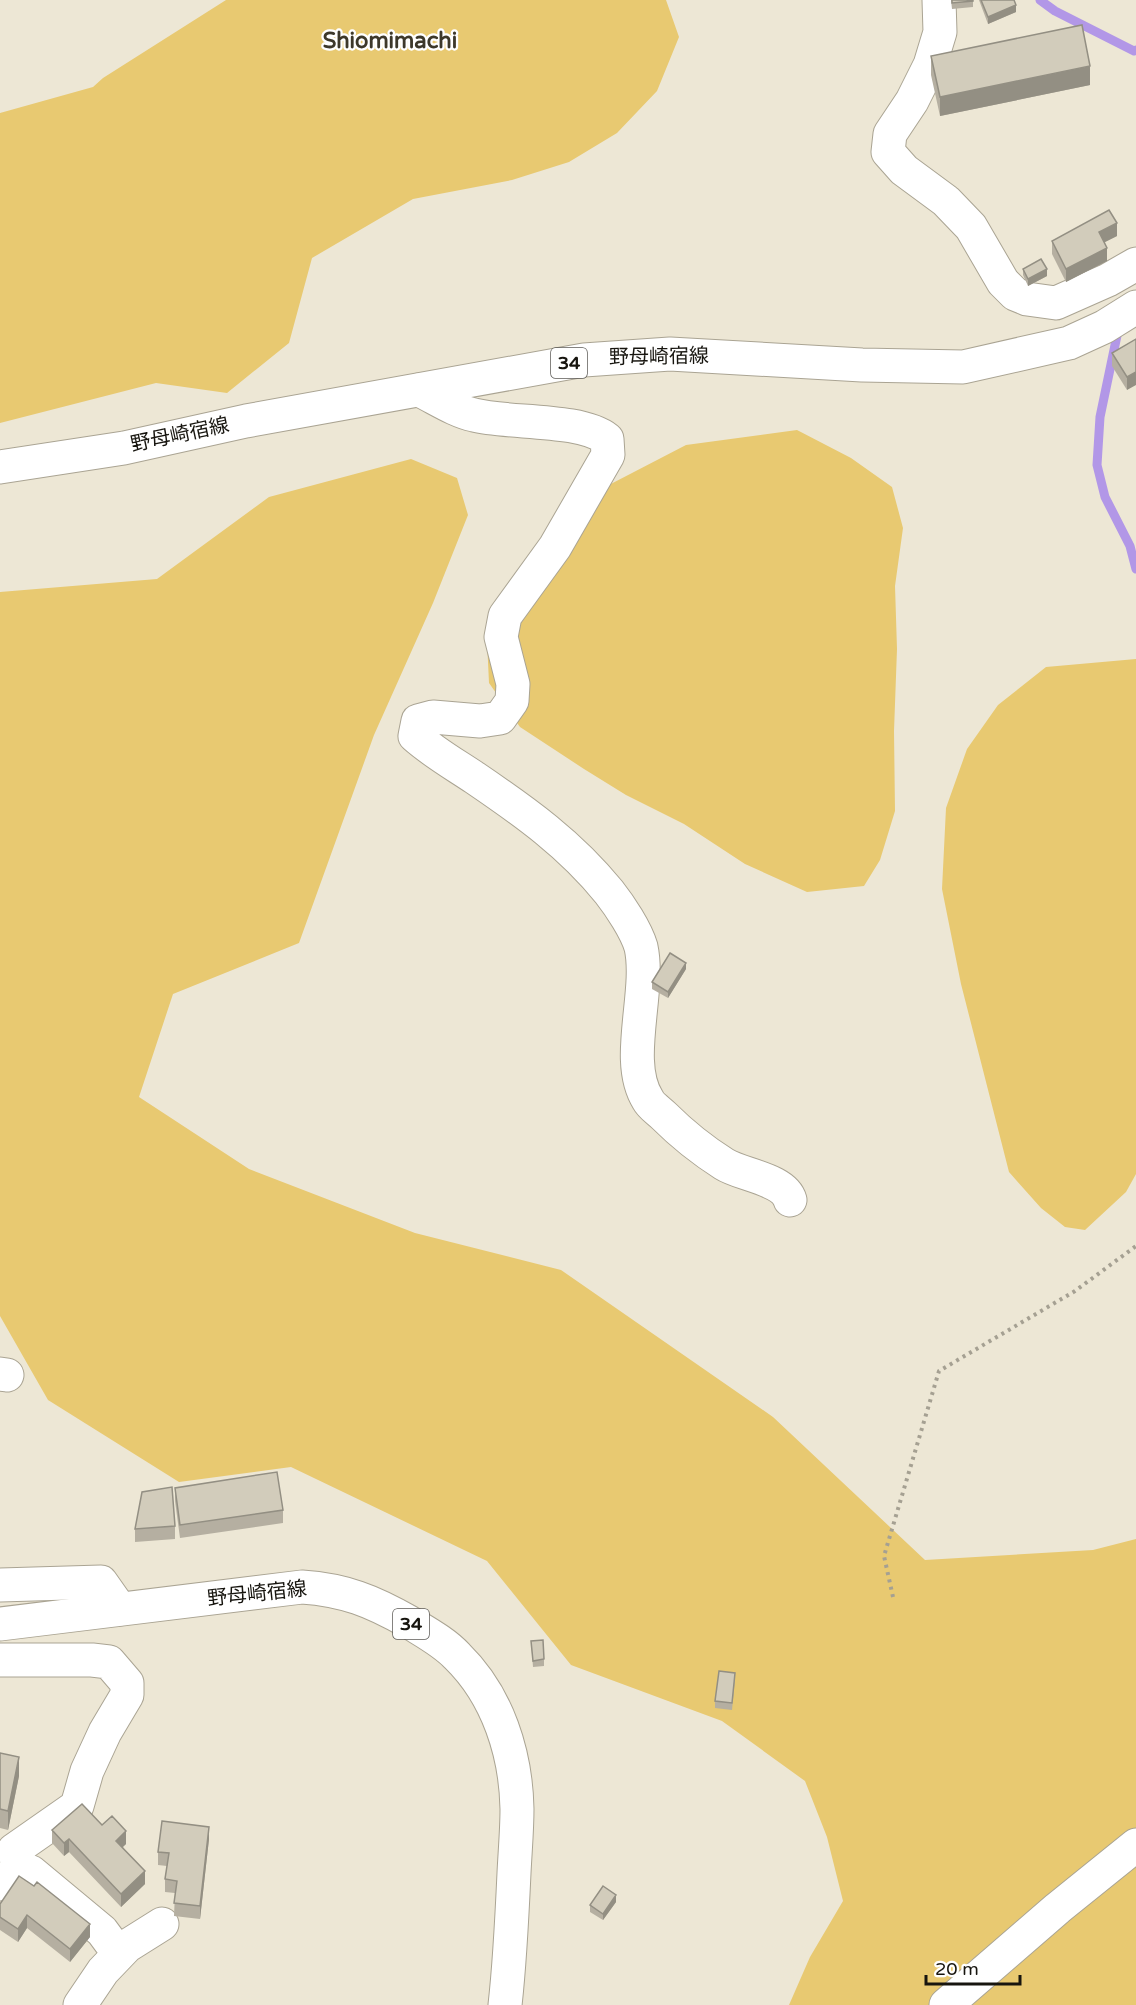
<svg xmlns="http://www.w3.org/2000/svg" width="1136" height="2005" font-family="'Varela Round','Noto Sans JP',sans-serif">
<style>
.green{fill:#e8c971}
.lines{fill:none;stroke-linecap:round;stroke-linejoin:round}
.stream{stroke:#b297e7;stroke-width:9}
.minor-casing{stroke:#aaa493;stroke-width:35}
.major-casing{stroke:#aaa493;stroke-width:35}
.path{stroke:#a5a092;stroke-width:4;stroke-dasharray:3 4.5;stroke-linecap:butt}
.minor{stroke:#fff;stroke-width:33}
.major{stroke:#fff;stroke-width:33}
.wall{fill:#b5afa1}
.shaded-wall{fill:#938f83}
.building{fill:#d2ccbb;stroke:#938f83;stroke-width:1.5}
.labels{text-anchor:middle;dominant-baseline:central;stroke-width:4.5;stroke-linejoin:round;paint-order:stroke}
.shield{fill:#fff;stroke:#5d5b57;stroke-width:1.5}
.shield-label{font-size:18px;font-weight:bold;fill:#17150f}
.street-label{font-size:20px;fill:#17150f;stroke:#fff}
.quarter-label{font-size:22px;font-weight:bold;fill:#3d382a;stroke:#fff}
</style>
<rect width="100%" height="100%" fill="#ede7d5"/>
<path class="green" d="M226 0H666L679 37 657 91 617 133 569 162 512 180 413 199 312 258 289 343 227 393 156 383 0 423V113L93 87 103 78Z
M797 430 851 458 892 487 903 528 895 586 897 649 894 731 895 811 880 860 864 886 807 892 745 864 684 824 626 795 584 769 520 727 489 683 487 641 578 501 686 445Z
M411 459 457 478 468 515 433 603 374 735 299 943 173 994 139 1097 249 1169 415 1233 561 1270 773 1417 925 1560 1093 1550 1136 1539V2005H789L810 1957 843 1901 827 1837 805 1781 722 1721 571 1665 487 1561 291 1467 179 1482 48 1400 0 1316V592L157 579 269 497Z
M1136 659V1174L1126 1192 1085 1230 1065 1227 1041 1208 1009 1172 961 984 942 889 946 808 967 749 998 705 1046 667Z"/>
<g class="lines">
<path class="stream" d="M1040 0 1055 11 1134 51 1136 50
M1119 326 1100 417 1097 465 1105 497 1130 546 1136 569"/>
<g class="minor-casing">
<path id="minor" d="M939 0 940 32 930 65 912 101 890 134 888 152 904 170 946 201 971 227 1003 282 1015 294 1027 299 1056 303 1108 280 1136 264
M419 390C436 398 455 411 474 415 509 424 580 418 607 439L608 455 555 547 505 616 501 637 513 684 512 701 500 718 480 721 433 717 418 721 415 736C433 752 454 764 475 778 525 812 570 844 609 892 620 906 636 930 641 947 651 993 623 1061 648 1100 651 1106 659 1111 664 1116 683 1135 702 1150 724 1164 741 1175 784 1179 790 1200
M0 1374 7 1375
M0 1585 101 1582 120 1609
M0 1660H92L109 1662 127 1683V1695L105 1732 87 1771 77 1806 14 1850 19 1868 0 1884
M19 1868 31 1872 102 1931 119 1954
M80 2005 103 1971 127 1946 162 1924
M946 2005 1058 1908 1136 1845"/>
</g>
<g class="major-casing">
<path id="major" d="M0 467 124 448 246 421 584 360 670 354 862 365 963 367 1069 343 1104 327 1136 307
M0 1624 302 1587C345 1590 372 1601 409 1622 425 1632 444 1642 457 1656 498 1696 516 1754 517 1809 517 1830 515 1852 514 1873 512 1917 510 1961 505 2005"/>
</g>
<path class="path" d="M893 1597 884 1556 939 1371 1075 1291 1136 1246"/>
<use href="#minor" class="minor"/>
<use href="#major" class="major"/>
</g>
<path class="wall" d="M951 0H973V7L952 9Z
M979 0H1014L1016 12 988 24Z
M931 56 1090 85 940 116 931 75Z
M1117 236 1105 242 1107 261 1066 282 1052 254V241Z
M1023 269 1047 276 1028 286 1023 275Z
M1136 339 1127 390 1112 366V353Z
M686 969 668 998 652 989V982Z
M175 1488 283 1510V1523L180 1538 175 1501Z
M175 1526V1539L135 1542V1529Z
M531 1641 544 1659V1666L533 1667Z
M735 1679 732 1710 715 1708V1701Z
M0 1753 19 1776 8 1830 0 1828Z
M102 1825 126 1844 123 1847 145 1884 121 1907 69 1852 64 1856 52 1843V1830Z
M209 1839 200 1919 174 1916 175 1893 165 1892V1879L167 1866 158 1865V1852Z
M34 1886 90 1937 70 1962 27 1928 18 1942 0 1930V1904Z
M616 1902 603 1920 590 1912V1905Z"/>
<path class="shaded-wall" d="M1016 5V12L988 24V17Z
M1090 66V85L940 116V97Z
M1117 223V236L1099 245V232Z
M1107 248V261L1066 282V269Z
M1047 269V276L1028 286V279Z
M1136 372V385L1127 390V377Z
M686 963V969L668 998V992Z
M19 1757V1776L8 1830V1811Z
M209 1827V1839L200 1919V1906Z
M126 1831V1844L116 1853V1841Z
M69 1839V1852L64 1856V1843Z
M145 1871V1884L121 1907V1894Z
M616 1895V1902L603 1920V1914Z
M27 1915V1928L18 1942V1929Z
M90 1924V1937L70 1962V1949Z"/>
<path class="building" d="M952 0H973V1L952 3Z
M981 0H1014L1016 5 988 17Z
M1082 25 1090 66 940 97 931 56Z
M1109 210 1117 223 1099 232 1107 248 1066 269 1052 241Z
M1041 259 1047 269 1028 279 1023 269Z
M1136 339V372L1127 377 1112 353Z
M670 953 686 963 668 992 652 982Z
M277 1472 283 1510 180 1525 175 1488Z
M172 1487 175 1526 135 1529 142 1492Z
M543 1640 544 1659 533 1661 531 1641Z
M719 1671 735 1673 732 1703 715 1701Z
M0 1753 19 1757 8 1811 0 1809Z
M82 1804 102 1825 112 1816 126 1831 116 1841 145 1871 121 1894 69 1839 64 1843 52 1830Z
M162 1821 209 1827 200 1906 174 1903 177 1881 165 1879 169 1853 158 1852Z
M19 1876 34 1886 37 1882 90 1924 70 1949 27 1915 18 1929 0 1917V1904Z
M603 1886 616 1895 603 1914 590 1905Z"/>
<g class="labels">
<g class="shield">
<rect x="551" y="348" width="36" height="30" rx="4.5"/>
<rect x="393" y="1609" width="36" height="30" rx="4.5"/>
</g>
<g class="shield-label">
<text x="569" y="363">34</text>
<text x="411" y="1624">34</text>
</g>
<g class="street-label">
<text transform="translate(659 357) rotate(-1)">野母崎宿線</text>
<text transform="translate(180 435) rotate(-12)">野母崎宿線</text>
<text transform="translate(257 1594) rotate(-6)">野母崎宿線</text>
</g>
<g class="quarter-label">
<text x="390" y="41">Shiomimachi</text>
</g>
</g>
<path d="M926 1975v9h94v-9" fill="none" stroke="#17150f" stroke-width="3"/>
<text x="935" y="1975" font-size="18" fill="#17150f" stroke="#ffffff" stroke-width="4.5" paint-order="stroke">20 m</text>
</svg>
